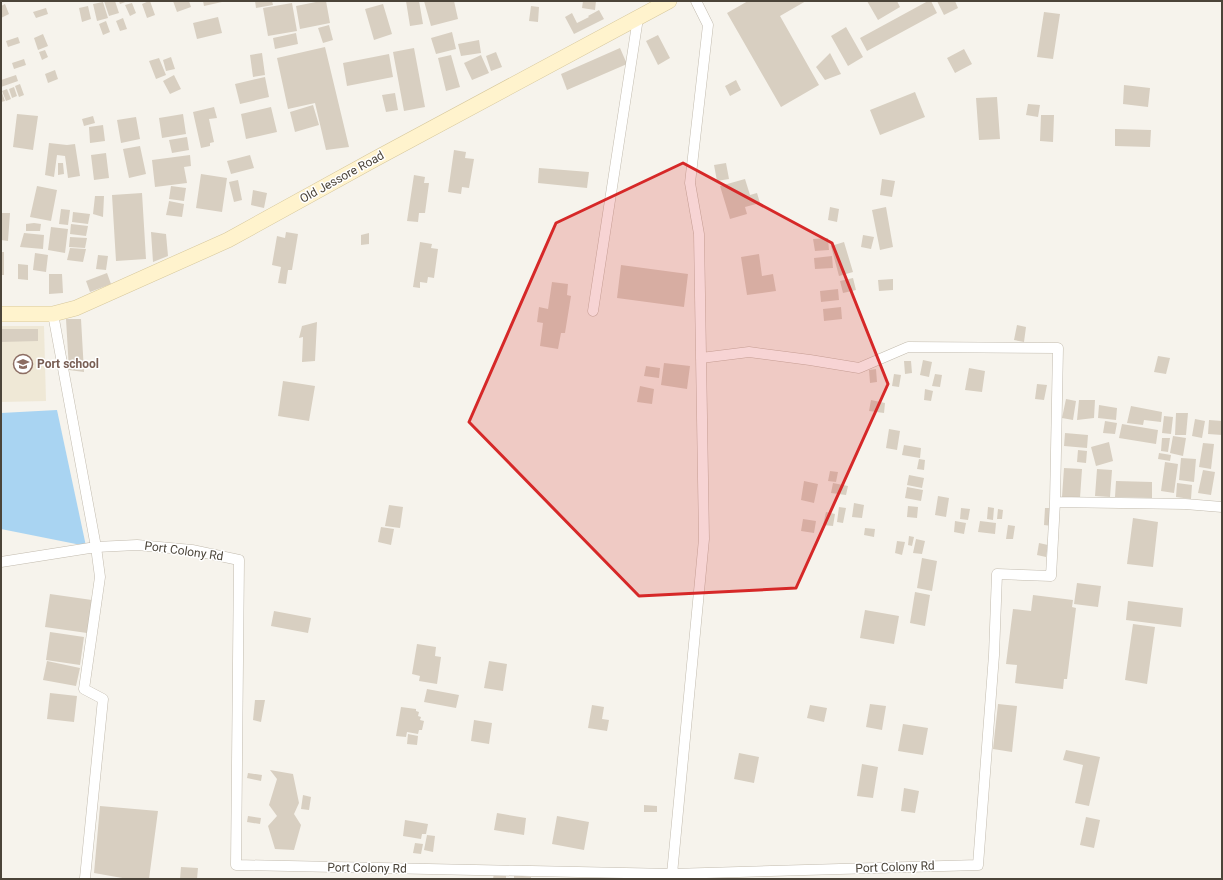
<svg xmlns="http://www.w3.org/2000/svg" width="1223" height="880" font-family="Roboto,sans-serif">
<style>
.education{fill:#efe8d6}
.water{fill:#a9d4f2}
.building{fill:#d8cfc1}
.lines{fill:none;stroke-linecap:round;stroke-linejoin:round}
.minor-casing{stroke:#c2bbae;stroke-width:11}
.secondary-casing{stroke:#d6c79b;stroke-width:16}
.minor{stroke:#fff;stroke-width:10}
.secondary{stroke:#fff3cd;stroke-width:15}
.marked{fill:#d62828;fill-opacity:0.2;stroke:#d62828;stroke-width:3;stroke-linejoin:round}
.labels{text-anchor:middle;dominant-baseline:central;stroke-width:3;stroke-linejoin:round;paint-order:stroke}
.street-label{font-size:12px;fill:#4b4439;stroke:#fff}
.education-label{font-size:12px;font-weight:bold;fill:#785e54;stroke:#fff;text-anchor:start}
</style>
<rect width="100%" height="100%" fill="#f6f3ec"/>
<path class="education" d="M1 326H44L46 401 1 402Z"/>
<path class="water" d="M57 410 86 546 1 529V413Z"/>
<path class="building" d="M104 1H115L119 13 109 16Z
M119 1H128L120 4Z
M149 1H150L155 15 147 18 142 4Z
M173 1H189L191 7 177 12Z
M203 1H222V2L204 6Z
M255 1H272L273 5 256 8Z
M321 1H326L330 23 300 29 296 6Z
M406 1H419L423 24 410 26Z
M424 1H454L458 19 431 26Z
M583 1H596L595 10 582 8Z
M748 1H806L780 16 819 85 781 107 727 13Z
M867 1H897L900 7 878 20Z
M928 1H931L937 13 867 51 860 38Z
M937 1H955L958 8 944 15Z
M103 2 108 18 97 21 93 4Z
M132 3 136 13 130 16 125 5Z
M292 3 297 31 268 36 263 8Z
M5 4 9 14 1 18V6Z
M383 4 392 34 374 40 365 9Z
M88 6 91 19 82 22 79 8Z
M531 6 539 7 538 22 529 21Z
M46 8 48 14 36 18 33 12Z
M599 10 604 19 574 34 565 17 572 13 577 23 589 17 588 16Z
M1044 12 1060 14 1053 59 1037 57Z
M218 17 222 33 197 39 193 23Z
M123 18 127 29 120 31 116 21Z
M106 21 110 32 103 35 99 24Z
M329 25 333 40 323 43 318 28Z
M846 27 863 57 848 66 831 36Z
M452 32 456 49 436 54 431 38Z
M296 33 298 44 275 49 273 38Z
M43 34 48 46 38 50 34 38Z
M658 35 670 58 658 65 646 41Z
M18 37 20 43 8 47 6 41Z
M479 40 481 53 461 56 458 44Z
M325 47 349 147 326 150 315 103 288 109 277 58Z
M414 48 425 107 404 111 393 52Z
M620 48 627 64 567 90 561 74Z
M964 49 972 64 955 73 947 58Z
M45 50 48 57 42 60 39 52Z
M496 52 502 67 491 71 486 56Z
M262 53 265 75 253 77 250 55Z
M830 53 841 74 825 80 816 67Z
M389 54 393 77 347 86 343 63Z
M451 55 460 87 446 91 438 58Z
M481 55 489 73 472 80 464 63Z
M171 57 175 69 166 71 163 60Z
M159 58 166 75 156 79 149 61Z
M24 59 26 65 14 69 12 63Z
M55 70 58 79 48 83 45 74Z
M16 75 18 81 1 87V80Z
M174 75 181 89 170 94 163 81Z
M265 77 269 97 240 104 235 84Z
M736 80 741 90 730 96 725 86Z
M20 84 24 95 19 97 15 86Z
M1124 85 1150 88 1148 107 1123 104Z
M14 87 17 96 12 98 9 89Z
M7 89 11 99 6 101 2 91Z
M1 90 5 101 1 102Z
M915 92 925 117 880 135 870 110Z
M395 93 398 110 386 112 382 95Z
M997 97 1000 139 979 140 976 98Z
M1028 104 1040 105 1038 117 1026 115Z
M313 105 319 125 295 132 290 112Z
M214 107 217 118 209 119 214 142 210 143V146L201 148 193 112Z
M271 107 277 132 246 139 241 114Z
M17 114 38 116 33 150 13 147Z
M183 114 186 134 162 138 159 118Z
M1041 115H1054L1053 142 1040 141Z
M93 116 95 123 84 126 82 119Z
M136 117 140 139 121 143 117 120Z
M103 125 105 141 90 143 89 127Z
M1115 129 1151 130 1150 147 1115 146Z
M187 137 189 150 172 153 169 140Z
M49 143 67 145 75 144 80 176 68 178 65 156 57 155 54 177 45 175Z
M140 146 146 174 129 178 123 149Z
M454 150 466 152 465 158 474 159 469 188 462 187 461 194 448 192Z
M106 153 109 178 94 180 91 155Z
M190 155 191 166 184 167 187 183 155 187 152 160Z
M250 155 254 168 231 174 227 161Z
M58 163H63L64 174 58 175Z
M726 163 729 179 717 181 714 165Z
M539 168 589 172 587 188 538 183Z
M201 174 227 178 222 212 196 208Z
M414 175 425 177 424 183H429L425 213H419L418 222 407 221Z
M745 179 750 195 757 193 760 203 745 207 747 214 730 219 720 186Z
M882 179 895 181 892 197 880 195Z
M238 180 242 200 234 202 229 182Z
M37 186 57 190 51 221 30 217Z
M171 186 186 188 184 201 169 199Z
M253 190 267 193 264 208 251 205Z
M142 193 146 259 116 261 112 195Z
M95 196H104L103 217 93 214Z
M169 201 184 204 182 217 166 215Z
M830 207 839 209 837 222 828 220Z
M886 207 893 247 880 250 872 210Z
M61 209 70 210 68 225 59 224Z
M73 212 90 214 88 224 72 222Z
M1 213H10L8 241 1 240Z
M34 223 41 224 40 231H26V224Z
M71 224 88 226 86 236 70 234Z
M51 227 68 229 65 253 48 250Z
M151 232 166 234 168 256 153 262Z
M286 232 298 234 292 270H288L286 284 278 283 281 267 272 265 277 236 285 238Z
M24 233 44 235 43 249 20 247Z
M369 233V244L361 245V235Z
M863 235 874 237 871 249 861 247Z
M70 237 87 238 85 248 69 247Z
M828 238 829 250 815 251 813 239Z
M420 242 432 244 431 248 438 249 434 278 428 277 427 283 420 282V288L413 287Z
M844 242 853 272 839 276 831 246Z
M70 248 86 249 83 262 67 260Z
M1 252H4V275H1Z
M35 253 48 255 46 272 33 270Z
M759 254 762 276 773 274 776 291 747 295 741 257Z
M98 255 108 256 106 270 96 269Z
M832 256 833 268 815 269 814 258Z
M18 264 28 265V280L18 279Z
M621 265 688 274 684 307 617 298Z
M107 273 111 284 90 292 86 281Z
M49 274H62L63 293 49 294Z
M853 278 856 290 843 293 840 281Z
M893 279V290L879 291 878 280Z
M552 282 568 284 567 295 571 296 565 333H561L558 349 540 346 543 323 537 322 539 307 548 309Z
M838 289 839 300 821 302 820 291Z
M841 307 842 319 824 321 823 309Z
M66 319H81L84 372 69 370Z
M317 322 315 361 302 362 303 337 299 338 302 326Z
M1017 325 1026 327 1024 342 1014 340Z
M1 329H38V341L1 342Z
M1158 356 1170 358 1166 374 1154 372Z
M923 360 932 362 929 377 920 375Z
M904 361H911L912 373 905 374Z
M664 363 690 366 687 389 661 385Z
M646 366 660 368 659 378 644 376Z
M969 368 985 371 982 392 965 390Z
M876 369 877 382 870 383 869 370Z
M894 374 901 375 899 387 892 386Z
M935 374 942 375 940 387 932 386Z
M283 381 315 386 309 421 278 416Z
M1037 384 1047 385 1044 400 1035 399Z
M640 386 654 389 652 404 637 402Z
M925 389 933 391 931 401 924 400Z
M1066 399 1076 401 1073 420 1062 418Z
M871 400 885 403 884 413 869 411Z
M1079 400H1095L1094 418 1077 420Z
M1099 405 1117 408 1116 420 1098 418Z
M1131 406 1162 412 1161 422 1144 420 1143 425 1127 423Z
M1176 413H1188L1186 435H1175Z
M1164 416 1173 417 1171 434 1162 433Z
M1195 419 1205 421 1202 438 1192 436Z
M1209 420 1222 421V435L1208 434Z
M1105 421 1117 423 1115 434 1103 433Z
M1122 424 1158 430 1156 444 1119 438Z
M889 429 900 431 897 450 886 448Z
M1065 433 1088 435 1087 448 1064 446Z
M1173 436 1186 438 1183 456 1170 453Z
M1162 438H1170L1168 452 1161 451Z
M1109 442 1113 461 1096 466 1091 447Z
M1203 443 1214 444 1211 469 1199 467Z
M904 445 921 448 920 458 902 455Z
M1078 450 1087 451 1086 463 1077 462Z
M1159 453 1171 455 1170 461 1158 459Z
M1181 458 1196 459 1194 482 1179 480Z
M919 459 925 460 924 470 917 469Z
M1165 462 1178 464 1174 493 1161 491Z
M1064 468 1082 469 1080 498 1062 497Z
M1097 469 1112 470 1110 497 1095 496Z
M1203 470 1215 472 1211 495 1198 493Z
M830 471 838 472 836 482 828 481Z
M909 475 924 478 922 488 907 485Z
M804 481 818 484 814 503 801 500Z
M1116 481 1152 482V498L1115 497Z
M833 483 848 486 846 495 831 493Z
M1177 483 1192 485 1191 499 1176 497Z
M907 487 923 490 921 501 905 498Z
M938 496 949 498 946 517 935 515Z
M854 503 864 505 862 518 852 517Z
M389 505 403 507 400 528 385 526Z
M908 506 918 507 917 518 907 517Z
M839 507 846 508 843 523 837 522Z
M988 507 994 508 993 520 987 519Z
M961 508 970 509 968 520 960 519Z
M1045 508H1054L1052 526 1044 525Z
M998 509 1003 510 1002 519H997Z
M826 512 835 514 833 526 823 525Z
M1133 518 1158 522 1153 567 1127 564Z
M803 519 816 521 814 533 801 531Z
M955 521 966 523 964 534 954 532Z
M980 521 996 523 995 534 978 532Z
M1008 525 1015 526 1013 539H1006Z
M381 527 394 529 391 545 378 542Z
M865 528 875 529 874 537 864 535Z
M909 536 914 537 912 546 908 545Z
M916 539 925 541 922 554 913 553Z
M897 541 905 542 902 555 895 553Z
M1039 543 1048 545 1046 557 1037 555Z
M922 558 937 561 932 591 917 588Z
M1077 583 1101 586 1098 607 1074 604Z
M915 592 930 595 925 626 910 623Z
M50 594 92 600 87 633 45 627Z
M1033 595 1073 600 1072 607 1076 608 1067 679H1064L1063 689 1015 683 1017 665 1006 664 1013 609 1031 611Z
M1128 601 1183 608 1181 627 1126 620Z
M865 610 899 616 894 644 860 638Z
M274 611 311 618 308 633 271 626Z
M1133 624 1155 627 1147 684 1125 680Z
M50 632 84 637 80 665 46 660Z
M417 644 436 647 435 656 441 657 437 684 419 681 420 676 412 674Z
M47 661 80 668 76 686 43 680Z
M489 661 507 664 503 691 484 688Z
M427 689 459 695 456 708 424 702Z
M50 693 77 696 74 722 47 719Z
M255 700H265L261 722 253 720Z
M870 704 886 706 882 730 866 727Z
M998 704 1017 706 1012 752 993 749Z
M592 705 604 707 602 719 609 720 607 731 588 728Z
M810 705 827 708 824 722 807 718Z
M401 707 416 709V711L419 712 418 716 421 717 420 720 424 721 422 730H419L418 734 407 732 406 737 396 736Z
M474 720 492 723 489 744 471 741Z
M903 724 928 728 923 755 898 751Z
M408 734 418 736 417 745 407 744Z
M1066 750 1100 757 1089 806 1075 803 1083 765 1063 760Z
M739 753 759 757 754 783 734 779Z
M862 764 878 767 873 798 857 796Z
M270 770 293 774 299 803 294 814 301 825 294 850 275 849 268 826 277 816 269 805 277 779Z
M248 773 262 775 261 781 247 778Z
M904 788 919 791 915 813 901 811Z
M303 795 311 797 309 810 301 809Z
M644 805 657 806V812H644Z
M100 806 158 811 149 879H128L94 873Z
M497 813 526 818 524 835 494 830Z
M248 816 261 818 260 824 247 822Z
M557 816 589 822 584 850 552 844Z
M1086 817 1100 820 1094 848 1080 845Z
M405 820 428 824 426 834H422L421 839 403 836Z
M427 835 435 836 433 852 424 850Z
M415 843 423 844 421 854 413 853Z
M181 867 198 868 197 879H180Z
M494 873 506 874V879H493Z
M514 875 531 877V879H514Z"/>
<g class="lines">
<g class="minor-casing">
<path id="minor" d="M593 311 638 18
M53 314 96 547 100 577 84 689 103 699 85 878
M1055 502 1185 504 1222 507
M1 562 96 547 137 545 192 550 239 560 236 865 672 874 978 865 994 655 997 574 1051 576 1055 502 1058 348 908 347 859 368 810 360 749 352 701 358
M672 874 704 539 699 234 690 183 708 25 696 1"/>
</g>
<g class="secondary-casing">
<path id="secondary" d="M1 314H53L76 308 228 240 375 159 669 1"/>
</g>
<use href="#minor" class="minor"/>
<use href="#secondary" class="secondary"/>
</g>
<path class="marked" d="M683 163 832 243 888 384 796 588 639 596 469 422 556 223Z"/>
<defs>
<g id="school-ring" transform="scale(1)"><circle r="9.5" fill="#fff" stroke="#8d6e63" stroke-width="1.5"/><path d="M0-5L7-2L0 1L-7-2ZM-4 1L0 2.5L4 1V4Q0 6-4 4Z" fill="#8d6e63"/></g>
</defs>
<g fill-rule="evenodd">
<use href="#school-ring" x="23" y="364"/>
</g>
<g class="labels">
<g class="street-label">
<text transform="translate(342 177) rotate(-29)">Old Jessore Road</text>
<text transform="translate(184 551) rotate(8)">Port Colony Rd</text>
<text transform="translate(895 867) rotate(-2)">Port Colony Rd</text>
<text transform="translate(367 868) rotate(1)">Port Colony Rd</text>
</g>
<g class="education-label">
<text x="37" y="364">Port school</text>
</g>
</g>
<rect width="1223" height="880" fill="none" stroke="#4b4439" stroke-width="4"/>
</svg>
